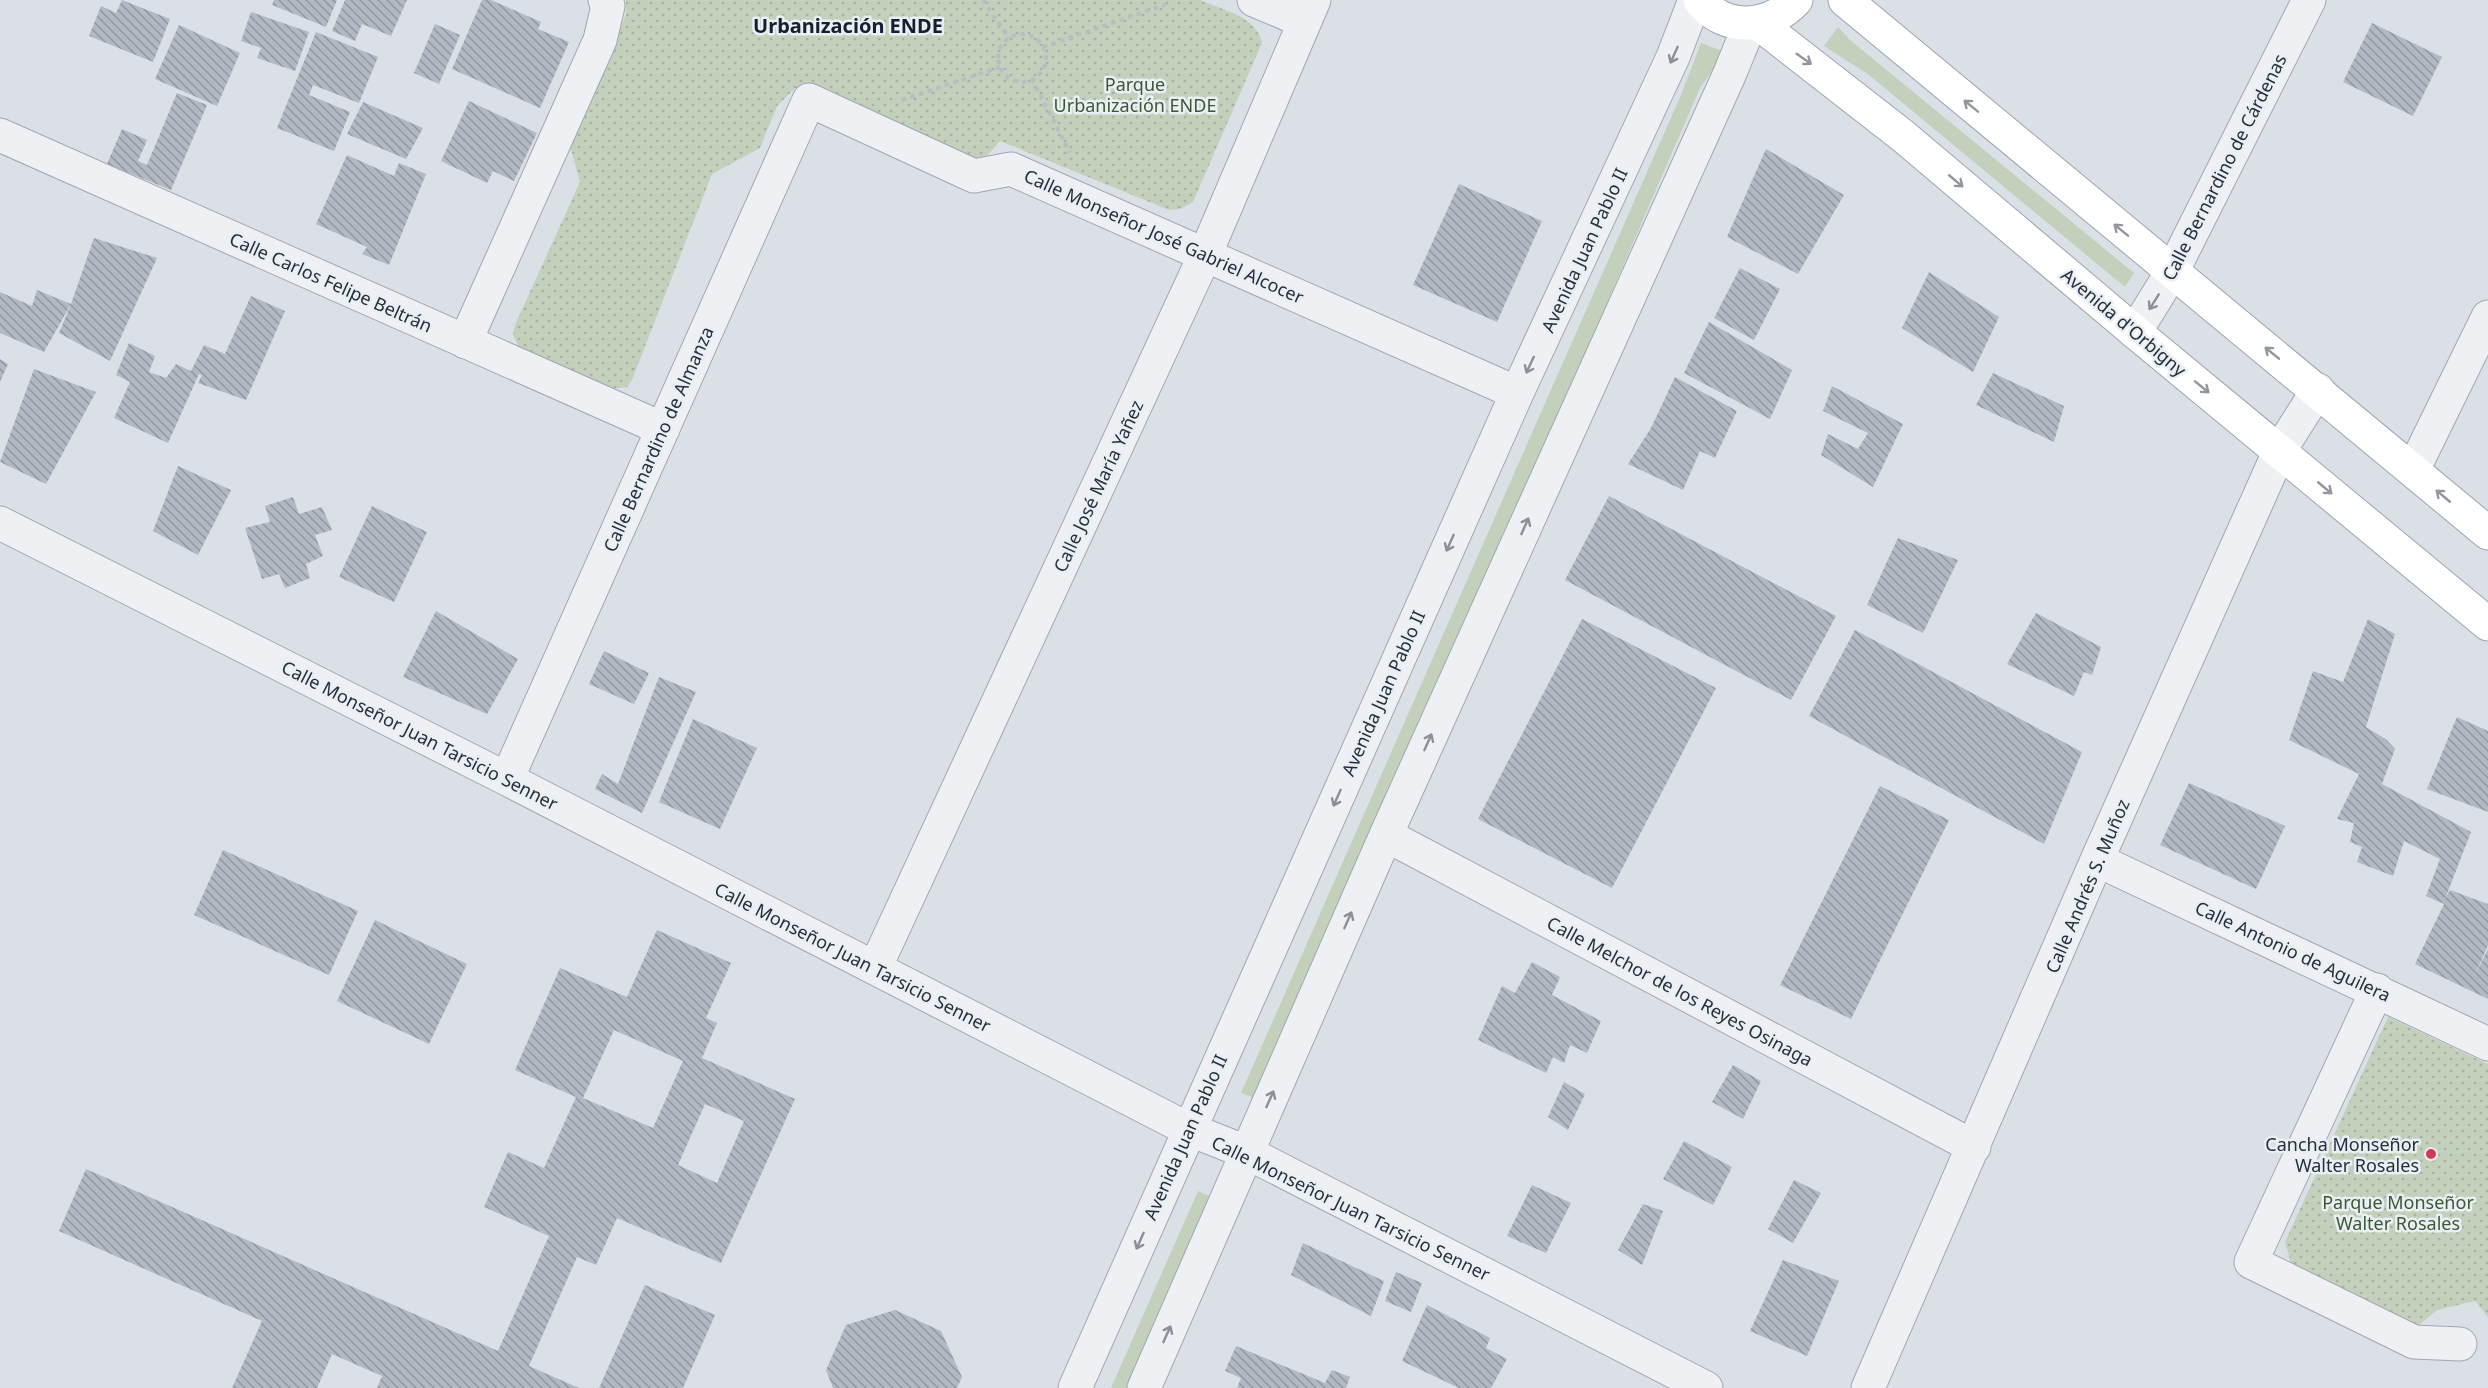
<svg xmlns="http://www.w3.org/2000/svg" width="2488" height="1388" font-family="'Noto Sans',sans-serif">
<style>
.green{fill:#c2d0bc}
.park{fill:url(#park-dots)}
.building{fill:url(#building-back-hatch);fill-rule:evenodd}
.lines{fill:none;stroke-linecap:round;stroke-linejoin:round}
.minor-casing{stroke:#a1a7b0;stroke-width:35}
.major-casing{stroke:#9aa4b2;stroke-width:35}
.path{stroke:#babec4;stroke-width:4;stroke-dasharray:4.5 4.5;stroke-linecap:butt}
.minor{stroke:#eef0f4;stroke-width:33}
.major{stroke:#fff;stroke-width:33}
.oneway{stroke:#8a8f98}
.oneway2{stroke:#92969e}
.poi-dot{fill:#d13a55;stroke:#eaeff4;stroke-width:2}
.labels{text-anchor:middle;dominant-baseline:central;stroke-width:5;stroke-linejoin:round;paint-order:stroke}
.park-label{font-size:18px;fill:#3a5832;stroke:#eaeff4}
.street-label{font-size:18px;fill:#252e3c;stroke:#eaeff4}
.poi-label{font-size:18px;fill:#252e3c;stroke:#eaeff4;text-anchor:end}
.neighbourhood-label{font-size:20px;font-weight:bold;fill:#171f2d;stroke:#eaeff4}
</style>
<defs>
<pattern id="park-dots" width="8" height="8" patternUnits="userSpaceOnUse" patternTransform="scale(1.5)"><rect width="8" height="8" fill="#c2d0bc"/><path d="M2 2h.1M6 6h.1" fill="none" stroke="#a7b3a2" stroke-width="1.8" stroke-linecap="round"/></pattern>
<pattern id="building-back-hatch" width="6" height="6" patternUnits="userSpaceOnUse" patternTransform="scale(1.5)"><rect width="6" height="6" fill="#b2b9c3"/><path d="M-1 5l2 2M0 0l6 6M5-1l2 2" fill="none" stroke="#9197a0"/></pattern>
</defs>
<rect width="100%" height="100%" fill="#dbe0e6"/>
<path class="green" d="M1838 27 1850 40 2134 273 2125 287 1869 75 1824 46Z
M1701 43 1725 52 1700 88 1262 1101 1241 1093 1681 95Z
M1198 1191 1218 1200 1135 1388H1111Z"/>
<path class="park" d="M626 0H1200C1222 10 1257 16 1262 43L1193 202 1180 209 1169 210 1000 141 979 165 807 88H795L777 106 760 148 712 174 632 380 627 387 609 389 521 351 513 335 515 325 580 182 569 142 626 15Z
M2388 1017 2488 1064V1317L2475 1301 2437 1310 2419 1325 2291 1263 2285 1242Z"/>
<path class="building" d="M122 0 170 19 153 62 89 36 101 6 116 13Z
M274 0H337L326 27 272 5Z
M345 0H407L391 36 362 24 355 41 332 31Z
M482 0H491L541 22 538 29 569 42 540 108 452 69Z
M251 12 309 32 295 71 257 58 261 48 241 41Z
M2372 23 2442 57 2413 116 2343 82Z
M435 24 460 35 439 84 414 73Z
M179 25 240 53 217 106 155 79Z
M316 32 378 57 359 103 313 85 309 95 350 112 334 151 277 128Z
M177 93 207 105 171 190 107 164 122 129 147 140 138 161 147 165Z
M469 101 537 133 514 181 493 171 487 183 441 161Z
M363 102 423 128 406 159 347 134Z
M1766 149 1844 195 1798 274 1727 237Z
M347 155 394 176 399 163 426 174 389 265 362 254 367 247 316 224Z
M1459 184 1542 221 1497 322 1413 285Z
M94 238 157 258 110 361 59 333 71 304 44 352 0 333V292L32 306 37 290 71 304Z
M1740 268 1780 289 1754 340 1714 318Z
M1929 272 1999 317 1973 372 1902 328Z
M251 296 285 311 246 400 198 383 202 375 199 374 168 443 114 418 130 382 116 375 129 343 155 356 149 372 166 378 176 364 191 371 204 345 225 354Z
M1709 322 1792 370 1770 419 1684 373Z
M0 359 8 364 0 382Z
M34 369 96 392 46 484 0 462Z
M1993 373 2064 406 2054 442 1976 405Z
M1675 377 1737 411 1715 458 1700 451 1683 490 1628 464 1651 428Z
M1832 386 1903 424 1873 487 1821 455 1828 434 1858 449 1868 433 1823 411Z
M178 466 231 490 198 555 153 531Z
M1609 496 1836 616 1791 700 1565 580Z
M293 497 299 514 322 507 332 530 315 535 323 556 306 564 310 578 285 588 279 574 262 579 245 528 270 522 265 506Z
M372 506 427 532 394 602 339 577Z
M1898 538 1958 560 1923 633 1867 605Z
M436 611 518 659 487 714 403 677Z
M2036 613 2101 647 2092 675 2084 672 2074 696 2007 664Z
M1582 619 1716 688 1612 888 1478 819Z
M2368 619 2395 634 2366 727 2387 740 2395 749 2382 784 2471 832 2445 899 2450 890 2488 904V945L2475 975 2488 949V999L2415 964 2444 904 2426 896 2440 859 2404 841 2393 876 2357 862 2362 847 2350 842 2354 823 2337 819 2359 774 2289 740 2313 671 2343 682Z
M1855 630 2082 752 2044 844 1809 716Z
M604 651 649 673 634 704 589 684Z
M659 677 696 692 642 813 595 789 602 774 618 784Z
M2457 717 2488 731V812L2427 789Z
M693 719 757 748 720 829 659 802Z
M2189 783 2285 826 2256 889 2160 845Z
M1880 786 1949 820 1851 1019 1780 985Z
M223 850 358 911 329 975 194 915Z
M375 920 467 964 429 1044 337 1001Z
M657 930 731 963 706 1018 717 1023 702 1058 795 1099 721 1263 617 1218 596 1265 577 1257 529 1366 579 1388H377L382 1376 332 1354 317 1388H232L262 1321 59 1231 86 1169 498 1351 549 1236 484 1207 508 1152 544 1168 576 1097 515 1070 560 968 627 997ZM614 1030 683 1061 653 1128 583 1098ZM705 1104 744 1121 717 1183 678 1165Z
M1532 962 1560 977 1552 995 1601 1021 1587 1053 1570 1045 1564 1063 1553 1057 1546 1073 1478 1040 1502 986 1515 993Z
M1733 1065 1761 1081 1743 1119 1712 1102Z
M1564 1082 1585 1094 1568 1130 1548 1117Z
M1684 1141 1732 1167 1713 1205 1663 1179Z
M1794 1180 1821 1193 1793 1243 1768 1229Z
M1532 1185 1571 1203 1546 1253 1507 1236Z
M1643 1204 1663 1211 1642 1265 1618 1250Z
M1303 1243 1384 1281 1371 1316 1291 1275Z
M1783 1260 1839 1281 1807 1356 1750 1331Z
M1396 1272 1422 1283 1411 1312 1385 1301Z
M645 1285 715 1315 683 1388H599Z
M1427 1305 1490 1338 1486 1348 1507 1359 1491 1388H1459L1402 1361Z
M895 1310 941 1331 962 1377 957 1388H833L826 1370 846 1325Z
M1236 1346 1325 1383 1332 1370 1350 1377 1346 1388H1237L1241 1378 1225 1371Z"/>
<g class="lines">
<g class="minor-casing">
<path id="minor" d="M1254 0 1304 21
M0 135 663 429
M2135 332 2172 272 2309 0
M465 342 600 40 608 6 605 0
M2413 470 2488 317
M0 523 507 779 1188 1129 1246 1152 1706 1388
M507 779 809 100 974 176 1011 169 1517 393
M1386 835 1974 1147
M2097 860 2488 1044
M875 968 1205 255 1314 0
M2377 990 2251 1262 2414 1342 2460 1344
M1075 1388 1517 393 1673 57 1695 0
M1144 1388 1386 835 1730 73 1750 24
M1868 1388 2097 860 2280 450 2318 390"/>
</g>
<g class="major-casing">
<path id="major" d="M1700 0C1725 33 1770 28 1796 0
M1845 0 2488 533
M1758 23 1903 136 2135 332 2488 624"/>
</g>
<path class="path" d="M983 0 1009 38
M998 58a24 24 0 1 1 48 0a24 24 0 1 1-48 0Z
M1043 47 1164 5 1166 0
M1032 79 1070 153
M902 100 1000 67"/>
<use href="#minor" class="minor"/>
<use href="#major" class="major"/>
</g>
<defs><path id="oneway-shaft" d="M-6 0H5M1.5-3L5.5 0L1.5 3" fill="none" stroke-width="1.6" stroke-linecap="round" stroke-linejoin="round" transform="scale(1.5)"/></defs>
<g class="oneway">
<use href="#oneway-shaft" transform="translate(1674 55) rotate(114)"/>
<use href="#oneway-shaft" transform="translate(2154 302) rotate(122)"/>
<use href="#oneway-shaft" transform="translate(1530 365) rotate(115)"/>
<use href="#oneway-shaft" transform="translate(1525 526) rotate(-66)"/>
<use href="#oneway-shaft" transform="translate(1450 543) rotate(114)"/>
<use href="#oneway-shaft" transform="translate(1428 742) rotate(-66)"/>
<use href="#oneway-shaft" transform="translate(1337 798) rotate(114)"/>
<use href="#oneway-shaft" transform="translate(1348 920) rotate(-66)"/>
<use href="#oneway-shaft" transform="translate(1270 1099) rotate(-66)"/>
<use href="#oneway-shaft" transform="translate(1140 1241) rotate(114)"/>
<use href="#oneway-shaft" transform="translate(1167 1334) rotate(-66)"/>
</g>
<g class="oneway2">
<use href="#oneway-shaft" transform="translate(1804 59) rotate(35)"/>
<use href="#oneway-shaft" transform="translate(1971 106) rotate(-141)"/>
<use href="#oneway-shaft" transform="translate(1956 181) rotate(40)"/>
<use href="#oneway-shaft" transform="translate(2121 230) rotate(-141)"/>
<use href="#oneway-shaft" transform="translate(2272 353) rotate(-141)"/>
<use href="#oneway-shaft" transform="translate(2202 387) rotate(39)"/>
<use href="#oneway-shaft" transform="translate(2325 488) rotate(40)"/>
<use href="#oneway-shaft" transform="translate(2443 496) rotate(-140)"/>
</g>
<circle class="poi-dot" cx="2431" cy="1154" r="6"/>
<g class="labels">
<g class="park-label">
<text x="1135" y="84">Parque<tspan x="1135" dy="21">Urbanización ENDE</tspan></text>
<text x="2398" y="1202">Parque Monseñor<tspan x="2398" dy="21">Walter Rosales</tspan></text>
</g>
<g class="street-label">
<text transform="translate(2224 167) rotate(-63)">Calle Bernardino de Cárdenas</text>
<text transform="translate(1164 236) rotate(24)">Calle Monseñor José Gabriel Alcocer</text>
<text transform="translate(1584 250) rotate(-65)">Avenida Juan Pablo II</text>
<text transform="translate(331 282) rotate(24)">Calle Carlos Felipe Beltrán</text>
<text transform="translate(2124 322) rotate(40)">Avenida d'Orbigny</text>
<text transform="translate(658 439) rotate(-66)">Calle Bernardino de Almanza</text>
<text transform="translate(1098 486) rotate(-65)">Calle José María Yañez</text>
<text transform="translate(1383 693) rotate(-66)">Avenida Juan Pablo II</text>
<text transform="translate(420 735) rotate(27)">Calle Monseñor Juan Tarsicio Senner</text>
<text transform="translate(2087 886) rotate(-67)">Calle Andrés S. Muñoz</text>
<text transform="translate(2293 951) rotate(25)">Calle Antonio de Aguilera</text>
<text transform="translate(853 957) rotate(27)">Calle Monseñor Juan Tarsicio Senner</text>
<text transform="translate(1680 991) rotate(28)">Calle Melchor de los Reyes Osinaga</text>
<text transform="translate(1185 1137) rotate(-66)">Avenida Juan Pablo II</text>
<text transform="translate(1351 1208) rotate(26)">Calle Monseñor Juan Tarsicio Senner</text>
</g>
<g class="poi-label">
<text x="2419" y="1144">Cancha Monseñor<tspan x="2419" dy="21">Walter Rosales</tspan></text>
</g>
<g class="neighbourhood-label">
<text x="848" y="25">Urbanización ENDE</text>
</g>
</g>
</svg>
